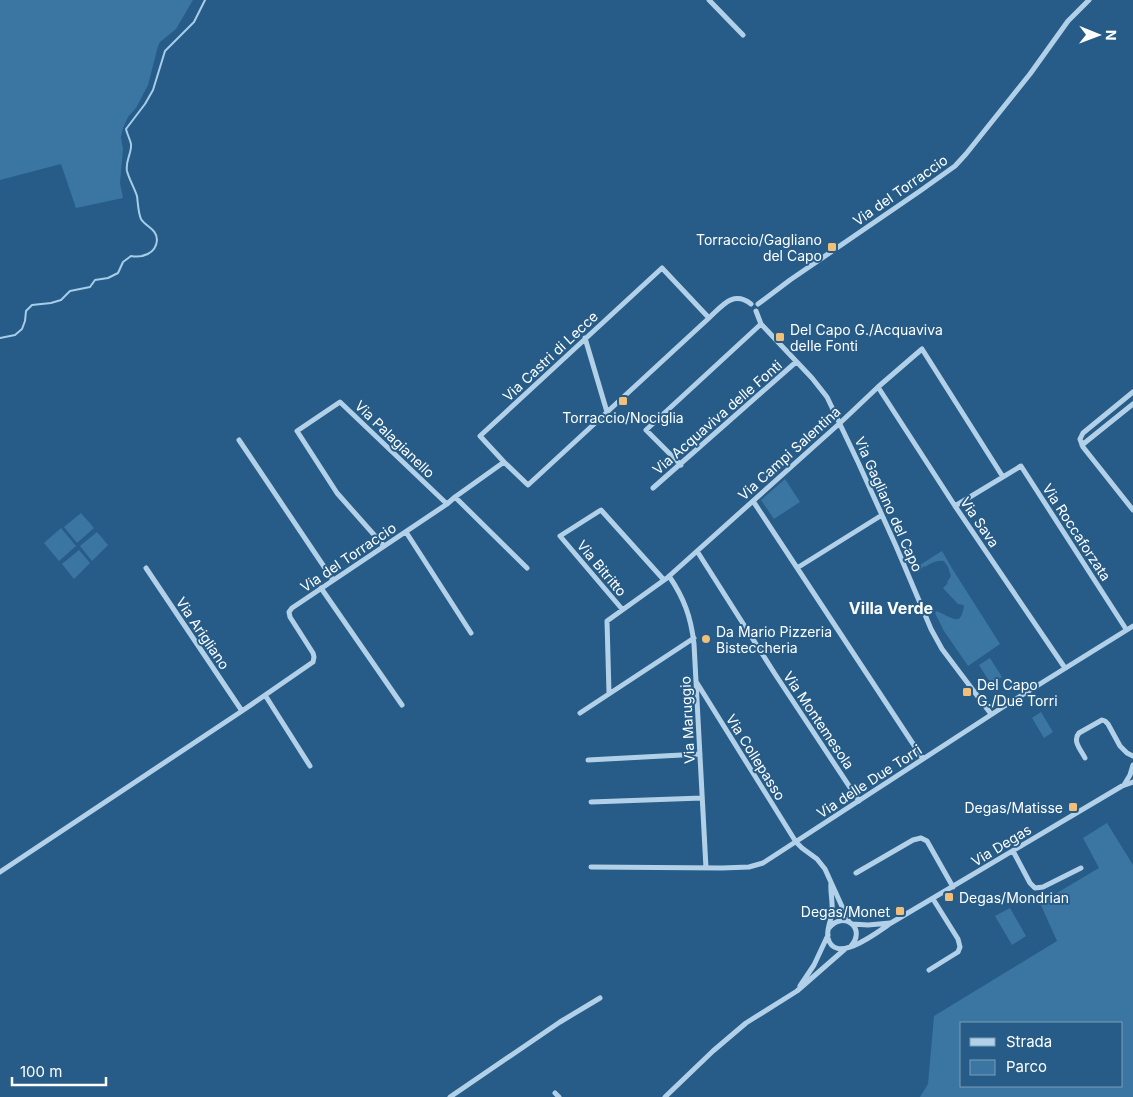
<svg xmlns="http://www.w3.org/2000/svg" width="1133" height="1097" font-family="Inter,sans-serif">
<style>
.green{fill:#3b76a3;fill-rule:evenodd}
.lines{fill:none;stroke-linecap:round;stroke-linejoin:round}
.stream{stroke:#a6cde9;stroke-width:2}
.street{stroke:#b2d1e8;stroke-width:5}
.poi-dot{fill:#f1bf77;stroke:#265c87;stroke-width:2}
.labels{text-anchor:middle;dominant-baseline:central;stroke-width:4;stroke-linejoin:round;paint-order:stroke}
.street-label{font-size:14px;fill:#fff;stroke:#265c87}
.poi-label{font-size:14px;fill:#fff;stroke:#265c87;text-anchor:start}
.quarter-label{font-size:16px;font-weight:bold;fill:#fff;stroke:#265c87}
</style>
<rect width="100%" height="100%" fill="#265c87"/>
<path class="green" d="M0 0H193L176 29 160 42 158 46 148 85 136 108 128 117 123 128 121 137 123 149 120 183 123 198 76 208 61 164 0 180Z
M785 479 800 502 774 519 761 500Z
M81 513 94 528 77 543 64 527Z
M61 528 76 546 59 561 44 543Z
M97 532 108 545 92 561 80 546Z
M79 550 90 563 74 579 62 564Z
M942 551 953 570 1000 644 968 666 944 631 935 613 937 611C940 613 942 613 945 615 957 621 961 623 964 606L963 605 958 604 943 588 948 583 947 582 951 576 948 567 944 561C937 560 931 563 925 567L924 566 918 573 915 568Z
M990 658 1002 677 991 684 979 665Z
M1041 712 1053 732 1044 738 1032 718Z
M1107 823 1133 865V1097H920L928 1084 934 1016 1057 941 1040 903 1099 868 1083 838ZM962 1023H1122V1086H962Z
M1010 908 1026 936 1012 945 995 916Z"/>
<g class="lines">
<path class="stream" d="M0 338 15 335 22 329 25 321 26 311 32 305 51 303 61 300 70 291 90 287 95 280 108 278 118 273 123 262 131 256C142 258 156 254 157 240 157 229 146 227 141 219 138 212 138 203 137 196 134 187 129 179 127 171 125 161 132 153 131 144 130 139 127 134 126 129L145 104 153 90 165 51 194 22 205 0"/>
<path class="street" d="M709 0 743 35
M758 304 790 280 920 191 955 166 966 154 1030 74 1068 21 1089 0
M756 311 761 324 812 378 827 397 858 462 896 546 931 629 942 649 991 714
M709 318 662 268 480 436 504 462 528 485 709 318C722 306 733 290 751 304
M585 338 607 412
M878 387 955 506 1065 668
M1133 392 1083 433 1080 439 1083 447 1133 510
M239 440 333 580
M1082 445 1133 404
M681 465 646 430 761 324
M653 488 796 362
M455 497 527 568
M753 501 923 759
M955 506 1021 466 1126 629
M406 532 471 633
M384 546 337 493 297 431 340 402 447 504
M697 551 775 674 859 801
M146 568 242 711
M797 568 882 515
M669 576C684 598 691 617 694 644L706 868
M321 588 402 705
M622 609 560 536 601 510 664 580
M697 683 796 842 802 848 817 859 825 869 849 922
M609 693 607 621 667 578 840 423 878 387 922 349 1003 477
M265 695 310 766
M580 713 694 638
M1085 758C1081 750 1072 741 1079 733L1102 720 1105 721 1108 724 1120 746 1127 753 1133 756
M588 760 700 754
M1124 785 1130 775 1133 765
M591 802 702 798
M1013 851 1030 883 1035 888 1043 887 1081 868
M591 867 722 868 749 867 763 863 1003 707 1133 626
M0 872 242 711 313 662 314 657 313 653 290 617 289 612 292 608 447 504 455 497 504 462
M856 873 913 840 921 838 927 841 953 887
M831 883C830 892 833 901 832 911 832 919 826 929 828 938 835 966 879 931 891 923L1122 786 1133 782
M852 924 868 925 890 923
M829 928C843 910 867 928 851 946
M929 970 958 952 960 947 958 939 933 899
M800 986 814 965 828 935
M555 1093 559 1097
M450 1097 560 1022 600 998
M665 1097 713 1051 746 1023 797 991 845 949"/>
</g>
<g class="poi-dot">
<rect x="827" y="242" width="10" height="10" rx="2.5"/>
<rect x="775" y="332" width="10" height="10" rx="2.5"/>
<rect x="618" y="396" width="10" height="10" rx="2.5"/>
<circle cx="706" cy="639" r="5"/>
<rect x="962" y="687" width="10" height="10" rx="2.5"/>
<rect x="1068" y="802" width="10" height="10" rx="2.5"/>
<rect x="944" y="892" width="10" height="10" rx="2.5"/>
<rect x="895" y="906" width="10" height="10" rx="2.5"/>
</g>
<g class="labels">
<g class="street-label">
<text transform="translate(900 190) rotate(-35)">Via del Torraccio</text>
<text transform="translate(550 356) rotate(-43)">Via Castri di Lecce</text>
<text transform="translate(717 417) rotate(-41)">Via Acquaviva delle Fonti</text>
<text transform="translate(395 439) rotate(44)">Via Palagianello</text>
<text transform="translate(789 453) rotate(-42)">Via Campi Salentina</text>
<text transform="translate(889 504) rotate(66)">Via Gagliano del Capo</text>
<text transform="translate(980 522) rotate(56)">Via Sava</text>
<text transform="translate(1077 532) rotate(57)">Via Roccaforzata</text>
<text transform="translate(348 557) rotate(-34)">Via del Torraccio</text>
<text transform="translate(602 568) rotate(50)">Via Bitritto</text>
<text transform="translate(203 633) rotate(56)">Via Arigliano</text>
<text transform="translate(687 720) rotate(-93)">Via Maruggio</text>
<text transform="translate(819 720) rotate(56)">Via Montemesola</text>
<text transform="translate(756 757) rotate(58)">Via Collepasso</text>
<text transform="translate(869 781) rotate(-33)">Via delle Due Torri</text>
<text transform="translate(1001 845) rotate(-31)">Via Degas</text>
</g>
<g class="poi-label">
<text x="822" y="239" text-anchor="end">Torraccio/Gagliano<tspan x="822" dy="16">del Capo</tspan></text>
<text x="790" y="329">Del Capo G./Acquaviva<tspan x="790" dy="16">delle Fonti</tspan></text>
<text x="623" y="417" text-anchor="middle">Torraccio/Nociglia</text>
<text x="716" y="631">Da Mario Pizzeria<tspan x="716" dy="16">Bisteccheria</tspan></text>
<text x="977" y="684">Del Capo<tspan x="977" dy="16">G./Due Torri</tspan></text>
<text x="1063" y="807" text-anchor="end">Degas/Matisse</text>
<text x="959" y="897">Degas/Mondrian</text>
<text x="890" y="911" text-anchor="end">Degas/Monet</text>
</g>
<g class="quarter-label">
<text x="891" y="608">Villa Verde</text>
</g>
</g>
<rect x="960" y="1022" width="162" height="65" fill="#265c87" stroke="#7d9db7"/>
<rect x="970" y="1038" width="25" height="8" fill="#b2d1e8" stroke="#7d9db7"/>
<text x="1006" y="1047" font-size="15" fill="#ffffff">Strada</text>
<rect x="970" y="1060" width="25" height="15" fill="#3b76a3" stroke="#7d9db7"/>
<text x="1006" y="1072" font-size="15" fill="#ffffff">Parco</text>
<g transform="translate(1098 35) rotate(91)" stroke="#265c87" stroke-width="4" paint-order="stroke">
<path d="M0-4L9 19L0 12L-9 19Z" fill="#ffffff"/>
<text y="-8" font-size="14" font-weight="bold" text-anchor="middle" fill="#ffffff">N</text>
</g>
<path d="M12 1077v8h94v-8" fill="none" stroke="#ffffff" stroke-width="2.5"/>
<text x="20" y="1077" font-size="15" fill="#ffffff" stroke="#265c87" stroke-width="4" paint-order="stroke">100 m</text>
</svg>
